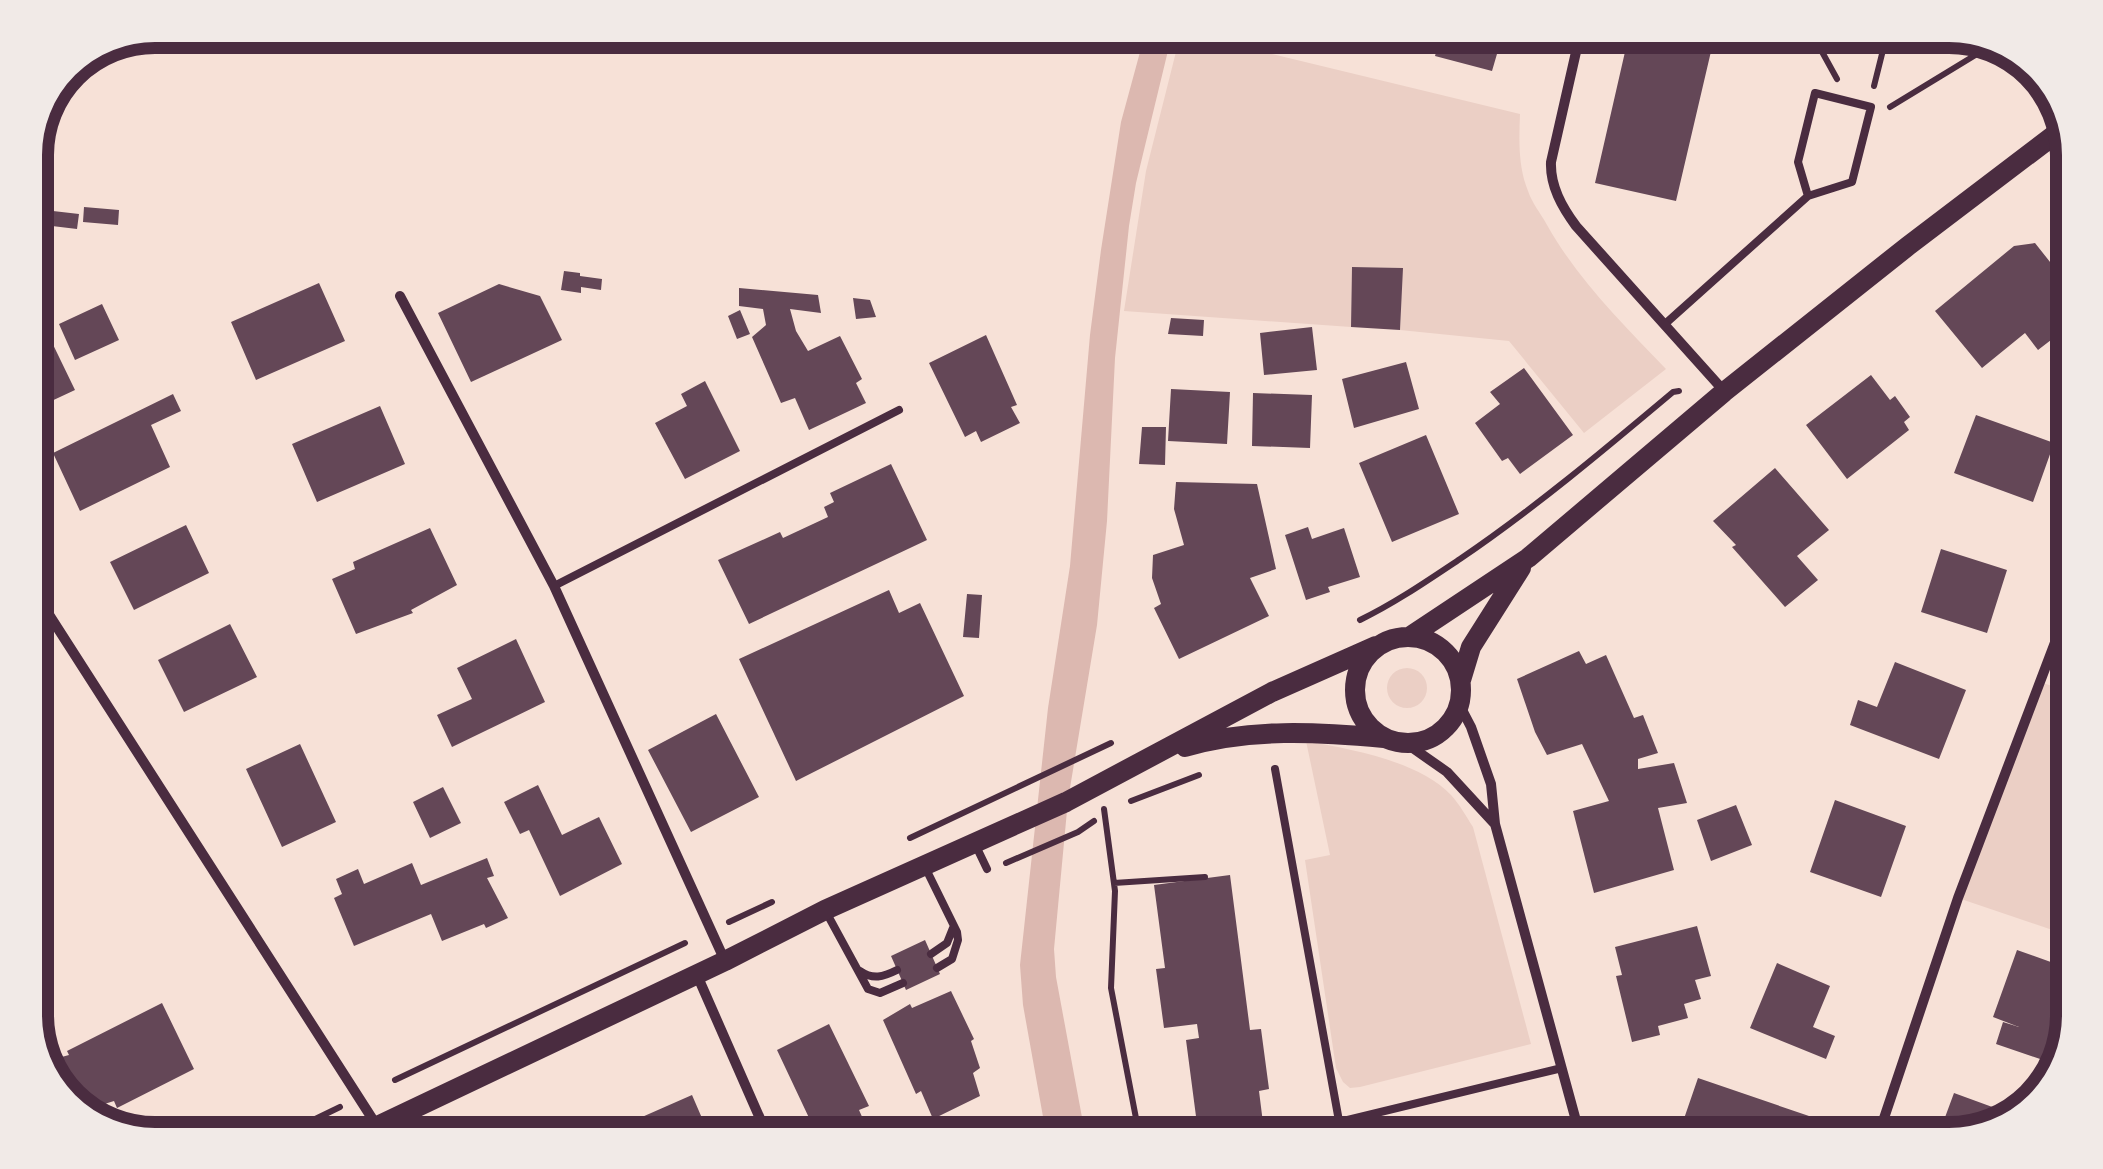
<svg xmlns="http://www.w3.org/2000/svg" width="2103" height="1169" font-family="'IBM Plex Sans',sans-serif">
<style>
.green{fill:#ebcfc5}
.water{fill:#dcb8b0}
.building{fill:#644757}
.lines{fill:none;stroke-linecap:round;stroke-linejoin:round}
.path{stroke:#4a2c40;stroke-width:6}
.service{stroke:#4a2c40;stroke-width:8}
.minor{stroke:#4a2c40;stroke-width:10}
.secondary{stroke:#4a2c40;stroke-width:20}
.rim{fill:none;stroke:#4a2c40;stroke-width:12}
</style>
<rect width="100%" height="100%" fill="#f7e1d7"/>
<path class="green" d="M1181 32 1520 114C1519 140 1518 166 1528 191 1532 203 1541 214 1547 225 1578 280 1623 324 1666 369L1584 433 1509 341 1400 330 1402 268 1352 267 1351 327 1124 311 1146 171Z
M1387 688a20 20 0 1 1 40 0a20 20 0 1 1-40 0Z
M2040 682 2073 693V937L1958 898Z
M1306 741C1350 749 1419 761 1451 795 1460 805 1466 816 1473 827L1531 1044 1360 1087 1350 1088 1343 1082 1336 1068 1305 860 1330 855Z"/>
<path class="water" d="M1146 30H1173L1136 183 1129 226 1115 358 1107 521 1097 625 1068 800 1054 949 1056 977 1086 1139H1047L1023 1005 1020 965 1048 708 1070 566 1090 335 1101 250 1121 122Z"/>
<path class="building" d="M1325 30H1371L1367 42Z
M1442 30H1504L1492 71 1435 56Z
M1630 30H1716L1676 201 1595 183Z
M1899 30H1948L2012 48 2010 58Z
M84 207 119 210 118 225 83 222Z
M53 211 79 214 77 229 52 226Z
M30 234H37L36 266H30Z
M2035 243 2073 291V323L2038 350 2025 333 1982 368 1935 311 2014 246Z
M1352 267 1403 268 1400 330 1351 327Z
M564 271 580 273V276L602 279 601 290 581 287V293L561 290Z
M319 283 345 341 256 380 231 322Z
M499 284 540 296 562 340 471 382 438 313Z
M739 288 818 295 821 313 790 309 796 331 808 351 840 336 862 379 856 383 866 403 809 430 795 398 781 403 752 337 766 325 763 309 739 306Z
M853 298 870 300 876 317 856 319Z
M102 304 119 340 75 360 59 324Z
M740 310 750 334 737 339 728 316Z
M1171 318 1204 320 1203 336 1168 334Z
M1312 327 1317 370 1264 375 1260 333Z
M45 328 75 390 30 411V335Z
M986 335 1017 405 1011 407 1020 423 981 442 976 431 965 437 929 363Z
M1406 362 1419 409 1354 428 1342 379Z
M1524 368 1573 435 1520 474 1508 458 1502 461 1475 423 1500 404 1490 392Z
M1871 375 1890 400 1895 396 1910 417 1904 422 1909 430 1847 479 1806 425Z
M705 381 740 451 685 479 655 423 687 406 681 394Z
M1171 389 1230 392 1227 444 1168 441Z
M1253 393 1312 395 1310 448 1252 446Z
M173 394 181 411 151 425 170 467 80 511 53 453Z
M380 406 405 464 317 502 292 444Z
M1976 415 2054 443 2033 502 1954 473Z
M1142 427H1166L1165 465 1139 464Z
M1426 435 1459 514 1392 542 1359 463Z
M891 464 927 540 749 624 718 560 780 532 783 538 828 517 824 507 834 502 830 493Z
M1775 468 1829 530 1797 556 1818 580 1785 607 1732 547 1736 545 1713 521Z
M1176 482 1257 484 1276 569 1250 578 1269 616 1179 659 1154 608 1161 604 1152 578 1153 555 1184 545 1174 509Z
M186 525 209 573 134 610 110 562Z
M1308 527 1312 539 1344 528 1360 577 1328 587 1330 592 1306 600 1285 535Z
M430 528 457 585 411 610 413 613 356 634 332 579 355 569 353 562Z
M1941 549 2007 570 1987 633 1921 612Z
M889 590 899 613 920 603 964 696 796 781 739 659Z
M967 594 982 595 979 638 963 637Z
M230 624 257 677 184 712 158 660Z
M516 639 545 702 452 747 437 715 472 699 457 668Z
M1579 651 1586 664 1606 655 1634 718 1643 715 1658 753 1638 759V769L1674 763 1687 803 1658 808 1674 870 1594 893 1573 811 1609 801 1582 744 1547 755 1535 732 1517 679Z
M1895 662 1966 690 1939 759 1850 725 1858 700 1877 707Z
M716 714 759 797 691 832 648 750Z
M300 744 336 822 282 847 246 769Z
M538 785 562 835 599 817 622 864 560 896 529 830 520 834 504 802Z
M443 787 461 823 430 838 413 802Z
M1835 800 1906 826 1881 897 1810 872Z
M1736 805 1752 845 1711 861 1697 820Z
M487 858 494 876 487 878 508 918 486 928 484 924 442 941 431 914 354 946 334 898 342 894 336 879 358 869 364 884 412 863 421 885Z
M1230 875 1250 1030 1261 1029 1269 1089 1259 1091 1265 1139H1188L1186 1125 1197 1124 1186 1040 1199 1038 1197 1024 1164 1028 1156 969 1165 968 1154 885Z
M1697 926 1711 976 1695 980 1701 999 1684 1004 1688 1018 1658 1026 1660 1035 1632 1042 1616 976 1622 975 1615 947Z
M925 940 940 974 906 990 891 956Z
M2017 950 2073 970V1015L2055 1064 1996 1044 2003 1022 2019 1027 1993 1017Z
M1777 963 1830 986 1813 1027 1835 1036 1826 1059 1750 1028Z
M951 991 974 1039 971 1041 980 1068 973 1073 980 1096 933 1119 921 1091 916 1094 883 1020 910 1004 912 1008Z
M162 1003 194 1069 117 1108 114 1101 82 1111 47 1077 43 1062 69 1055 67 1051Z
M829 1024 869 1106 859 1110 867 1128 843 1139H819L777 1050Z
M1698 1078 1809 1116 1801 1139H1677Z
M1954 1093 2006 1112 2017 1116 2011 1122 1949 1139H1937Z
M692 1095 711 1139H592Z"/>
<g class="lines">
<path class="path" d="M1810 30 1837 79
M1874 86 1888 30
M1890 107 1982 51
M1360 620C1395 603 1427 581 1460 559 1535 508 1604 450 1673 392L1679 391
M1131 801 1199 775
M1104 809 1115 891 1111 988 1140 1139
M910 838 1111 743
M1006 863 1078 832 1094 821
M1114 883 1205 877
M729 922 772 902
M395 1080 685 943
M274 1139 340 1107"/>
<path class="service" d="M1815 93 1871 107 1852 182 1808 196 1798 162Z
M1665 324 1808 196
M554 586 899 410
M1275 769 1339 1121
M976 846 987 869
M926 869 957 932 958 940 952 959 937 968
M825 910 868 989 880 993 903 983
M931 954 947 943 953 928
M860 971C873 980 883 977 897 970
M1330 1139 1327 1125 1562 1068"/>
<path class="minor" d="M1581 30 1551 162C1550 186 1562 207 1576 226L1724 391
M2048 139 2073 179
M400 296 554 586 725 961
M30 585 377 1126
M1459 704 1471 727 1491 784 1495 824 1581 1139
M1407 744 1447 772 1494 823
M697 975 769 1139
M1877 1139 1958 898 2073 595"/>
<path class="secondary" d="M1412 635 1528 558 1724 392 1908 246 2066 126
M1355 690a53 53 0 1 1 106 0a53 53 0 1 1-106 0Z
M1461 680 1471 647 1521 568
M1185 747C1249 728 1318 732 1384 738
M350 1139 725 961 825 910 1066 802 1272 692 1376 646"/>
</g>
<path d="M0 0H2103V1169H0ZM155 48H1949A107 107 0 0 1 2056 155V1015A107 107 0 0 1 1949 1122H155A107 107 0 0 1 48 1015V155A107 107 0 0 1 155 48Z" fill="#f1eae7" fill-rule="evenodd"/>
<path class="rim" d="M155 48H1949A107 107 0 0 1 2056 155V1015A107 107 0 0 1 1949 1122H155A107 107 0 0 1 48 1015V155A107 107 0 0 1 155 48Z"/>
</svg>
